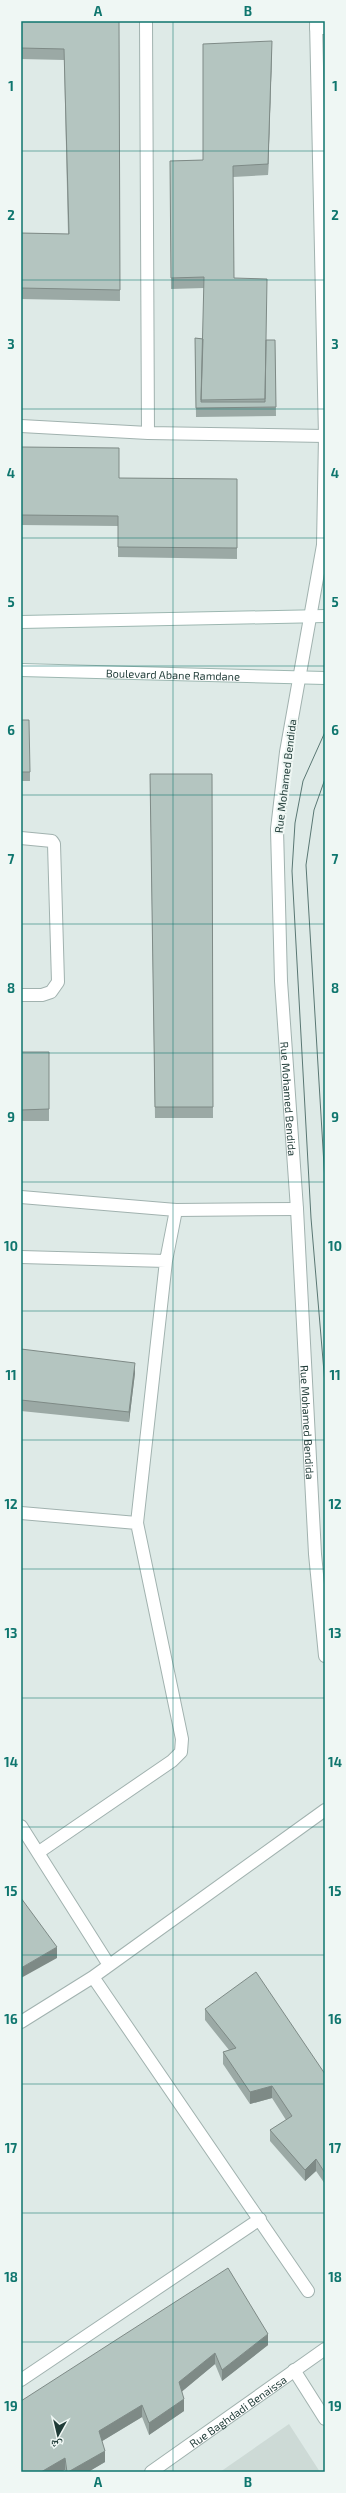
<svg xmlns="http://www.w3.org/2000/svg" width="346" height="2493" font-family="'Exo 2','Noto Naskh Arabic',sans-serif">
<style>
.built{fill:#cddad6}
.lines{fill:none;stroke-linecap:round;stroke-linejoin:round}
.minor-casing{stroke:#a1b2af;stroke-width:14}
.tertiary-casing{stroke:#a1b2af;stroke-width:14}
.secondary-casing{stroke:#9db7b1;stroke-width:14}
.minor{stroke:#fff;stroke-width:12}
.tertiary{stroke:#fff;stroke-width:12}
.secondary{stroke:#fff;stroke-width:12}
.tram{stroke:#597773;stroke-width:1}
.wall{fill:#9ba9a5}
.shaded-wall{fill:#7e8a86}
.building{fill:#b4c5c0;stroke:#7e8a86}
.grid{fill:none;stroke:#0f766e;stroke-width:1;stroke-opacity:0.55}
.labels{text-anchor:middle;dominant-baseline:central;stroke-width:4;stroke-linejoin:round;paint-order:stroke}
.street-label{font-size:11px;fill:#1f3b37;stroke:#eff7f4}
.neatline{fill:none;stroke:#0f766e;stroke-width:1.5}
.grid-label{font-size:13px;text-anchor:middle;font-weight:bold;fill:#0f766e}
</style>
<rect width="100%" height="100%" fill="#deeae7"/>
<path class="built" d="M289 2424 320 2472H220Z"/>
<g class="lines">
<g class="minor-casing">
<path id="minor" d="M146 21 148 433
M316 28H325
M21 426 148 433 325 436
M21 838 52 841 54 844 58 982 51 992 42 995H21
M21 1197 176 1210 297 1209
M21 1257 166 1261
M21 1513 137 1523
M21 1826 109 1965
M39 1852 172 1761 181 1752 182 1739 137 1523 166 1261 176 1210
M93 1977 308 2291
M21 2022 93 1977 325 1810
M294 2370 325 2419
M21 2380 260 2219"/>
</g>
<g class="tertiary-casing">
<g id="tertiary">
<path id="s1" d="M316 21 325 436 323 545 286 752 277 829 281 981 297 1209 315 1554 325 1656"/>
<path id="s2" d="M151 2472 325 2349"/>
</g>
</g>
<g class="secondary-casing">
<g id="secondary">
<path d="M21 622 325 616"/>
<path id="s3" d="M21 670 325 678"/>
</g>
</g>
<use href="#minor" class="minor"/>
<use href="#tertiary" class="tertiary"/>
<use href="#secondary" class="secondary"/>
<path class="tram" d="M325 732 303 781 295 823 292 871 311 1218 325 1384
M325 779 314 810 306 865 325 1182"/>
</g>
<path class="wall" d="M21 21H119L120 301 21 299V233L68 234 64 60 21 59Z
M272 52 268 175 233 177 234 278 266 340H275L276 416 196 417 195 338 203 339 204 288 171 289 170 161 203 160Z
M21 447 119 478 237 479V559L118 557V526L21 525Z
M21 720 30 772V781H21Z
M150 774H212L213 1118H155Z
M21 1052H49V1121H21Z
M21 1349 135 1373 129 1422 21 1411Z
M205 2009 325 2074V2184L316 2171 305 2181 270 2141V2130L286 2120 272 2098 250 2104 223 2064V2052L229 2050 205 2020Z
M228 2268 268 2345 222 2381 215 2364 182 2391 184 2411 149 2435 142 2417 102 2441 105 2462 88 2472H65V2470L21 2472Z"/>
<path class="shaded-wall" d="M272 41V52L268 175V164Z
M135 1363V1373L129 1422V1412Z
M57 1947V1958L21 1978V1968Z
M272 2086V2098L250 2104V2092Z
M316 2159V2171L305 2181V2170Z
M268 2334V2345L222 2381V2370Z
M215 2353V2364L179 2394V2382Z
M184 2399V2411L149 2435V2423Z
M142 2405V2417L99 2443V2431Z
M105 2451V2462L88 2472H68Z
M65 2458V2470L61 2472H41Z"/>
<path class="building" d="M21 21H119L120 290 21 288V233L69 234 64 49 21 48Z
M272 41 268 164 233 166 234 278 267 279 265 399 201 400 204 277 171 278 170 161 203 160V44Z
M195 338 203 339 201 402H265L266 340H275L276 407 196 408Z
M21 447 119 448V478L237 479V548L118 547V516L21 515Z
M21 720H29L30 772H21Z
M150 774H212L213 1107H155Z
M21 1052H49V1109L21 1110Z
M21 1349 135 1363 129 1412 21 1400Z
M21 1898 57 1947 21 1968Z
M256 1972 325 2074V2173L316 2159 305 2170 270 2130 292 2116 272 2086 250 2092 223 2052 236 2048 205 2009Z
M228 2268 268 2334 222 2370 215 2353 179 2382 184 2399 149 2423 142 2405 99 2431 105 2451 68 2472H67L65 2458 41 2472H21V2401Z"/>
<path class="grid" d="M173 21V2472M21 151H325M21 280H325M21 409H325M21 538H325M21 666H325M21 795H325M21 924H325M21 1053H325M21 1182H325M21 1311H325M21 1440H325M21 1569H325M21 1698H325M21 1827H325M21 1955H325M21 2084H325M21 2213H325M21 2342H325"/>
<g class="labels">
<g class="street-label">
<text stroke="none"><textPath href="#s3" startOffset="152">Boulevard Abane Ramdane</textPath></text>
<text transform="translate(285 776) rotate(-83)">Rue Mohamed Bendida</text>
<text stroke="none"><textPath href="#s1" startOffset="1082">Rue Mohamed Bendida</textPath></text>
<text stroke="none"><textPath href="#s1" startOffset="1406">Rue Mohamed Bendida</textPath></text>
<text stroke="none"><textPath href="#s2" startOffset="106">Rue Baghdadi Benaissa</textPath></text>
</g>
</g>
<rect width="346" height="2493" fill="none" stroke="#eff7f4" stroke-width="44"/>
<g transform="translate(58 2435) rotate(188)" stroke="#eff7f4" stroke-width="3" paint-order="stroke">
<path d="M0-3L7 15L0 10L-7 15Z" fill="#1f3b37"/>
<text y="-6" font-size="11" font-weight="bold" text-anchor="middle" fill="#1f3b37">ش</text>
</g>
<rect x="22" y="22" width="302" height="2449" class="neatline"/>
<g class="grid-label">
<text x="98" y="16">A</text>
<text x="248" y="16">B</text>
<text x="11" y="91">1</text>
<text x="335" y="91">1</text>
<text x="11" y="220">2</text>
<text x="335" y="220">2</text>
<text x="11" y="349">3</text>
<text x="335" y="349">3</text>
<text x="11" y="478">4</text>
<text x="335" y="478">4</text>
<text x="11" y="607">5</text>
<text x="335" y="607">5</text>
<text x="11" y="735">6</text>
<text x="335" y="735">6</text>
<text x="11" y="864">7</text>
<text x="335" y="864">7</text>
<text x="11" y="993">8</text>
<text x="335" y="993">8</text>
<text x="11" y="1122">9</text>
<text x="335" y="1122">9</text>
<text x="11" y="1251">10</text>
<text x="335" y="1251">10</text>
<text x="11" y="1380">11</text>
<text x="335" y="1380">11</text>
<text x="11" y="1509">12</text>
<text x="335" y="1509">12</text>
<text x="11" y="1638">13</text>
<text x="335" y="1638">13</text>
<text x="11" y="1767">14</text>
<text x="335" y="1767">14</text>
<text x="11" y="1896">15</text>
<text x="335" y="1896">15</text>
<text x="11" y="2024">16</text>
<text x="335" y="2024">16</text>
<text x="11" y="2153">17</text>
<text x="335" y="2153">17</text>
<text x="11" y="2282">18</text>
<text x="335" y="2282">18</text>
<text x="11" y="2411">19</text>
<text x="335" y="2411">19</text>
<text x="98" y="2487">A</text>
<text x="248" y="2487">B</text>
</g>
</svg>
